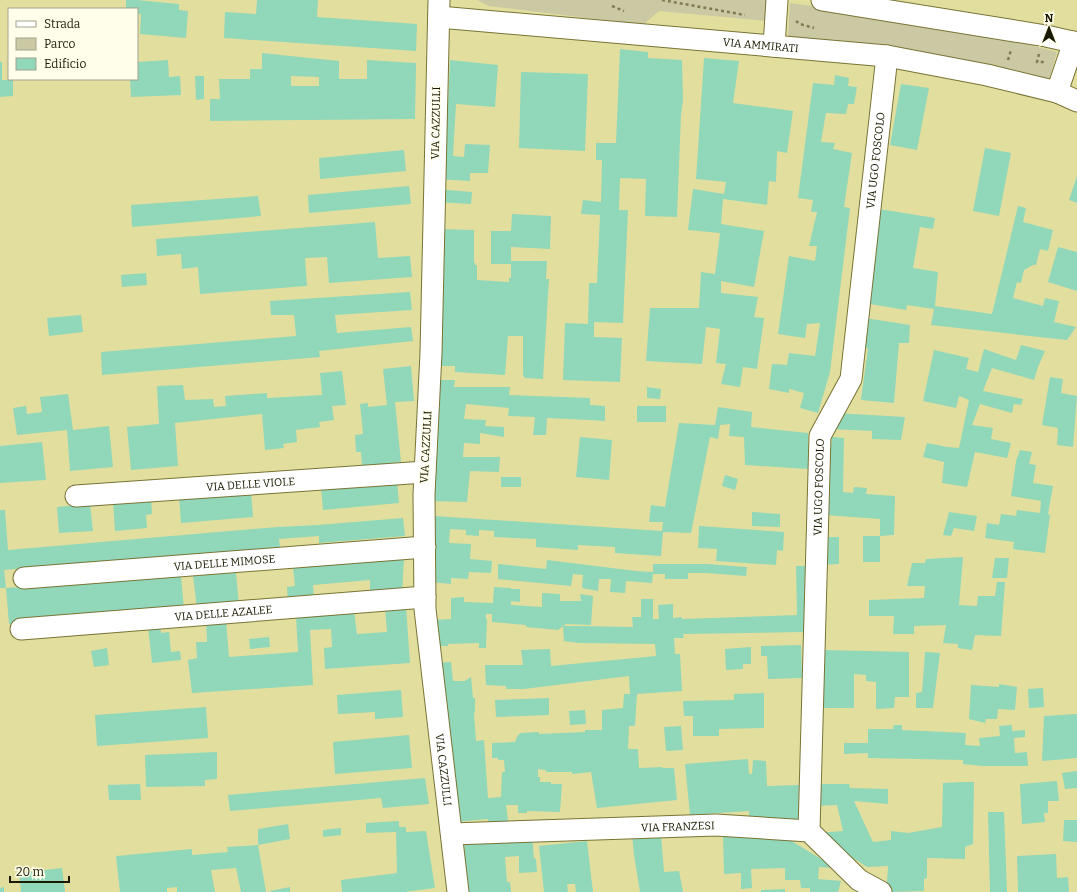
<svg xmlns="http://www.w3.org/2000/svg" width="1077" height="892" font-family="Bitter,serif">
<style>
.green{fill:#cbc9a3}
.building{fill:#91d7b9;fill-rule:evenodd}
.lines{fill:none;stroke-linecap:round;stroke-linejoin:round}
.minor-casing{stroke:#787435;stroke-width:23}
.path{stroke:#7d7b4f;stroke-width:2.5;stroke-dasharray:3 3;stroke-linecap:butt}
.minor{stroke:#fff;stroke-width:21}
.labels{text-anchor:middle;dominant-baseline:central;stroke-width:3;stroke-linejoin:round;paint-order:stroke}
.street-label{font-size:11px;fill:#1a1901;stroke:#fefeeb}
</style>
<rect width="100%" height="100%" fill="#e2df9e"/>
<path class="green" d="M477 0H768L767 21 659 11 643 25 489 6Z
M790 3 893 17 983 33 1057 52 1049 80 933 54 788 36Z"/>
<path class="building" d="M126 0H137L179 4V10L188 11 186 38 140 34 141 14H137V9H126Z
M257 0H318L317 17 417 24 416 51 224 38 225 12 256 14Z
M620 49 648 52V58L682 60 683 100 681 115 677 217 645 216 646 179 620 178 619 210H628L623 323 594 322V337L622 338 620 382 563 380 565 323 588 324 589 283H597L600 215 581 214 583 200 601 202 602 160H596V143H616Z
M262 53 339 61V79H367V60L416 63 415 119 210 121V99H220L219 79H250V69H262ZM291 76 319 77V86H291Z
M704 58 739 61 733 103 793 111 787 153 777 151 776 182 769 181 767 205 723 199 721 224 764 231 754 287 721 281V293L758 297 754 317 764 318 757 369 743 367 740 387 721 384 726 364 716 363 720 329 706 327 702 364 646 361 650 308H699L701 272 715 274 720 233 688 230 693 189 724 194 726 182 696 179Z
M168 60 169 77 180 76 181 95 131 97 130 79H137V62Z
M450 60 498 65 495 107 456 104 453 156 464 157 465 144 490 145 488 173H470V181L436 179 437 104H448Z
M0 62H2V80H13V96L0 97Z
M521 72 588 74 585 151 519 148Z
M835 75 849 78 848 86 857 87 854 104H848L846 114 826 113 821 142 835 143 833 149 852 153 844 207 850 208 830 372 818 413 800 408 804 393 789 389V393L769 389 772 364 787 365 789 353 815 356 820 323 807 324 805 338 778 334 789 256 815 261 817 246H809L817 212H811L813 200 798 198 813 83 834 85Z
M195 76H204V99L196 100Z
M901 84 929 88 917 150 890 145Z
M985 148 1011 153 999 216 973 211Z
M404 150 406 171 320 179 319 158Z
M1077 176V203L1069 200Z
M409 186 411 204 309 213 308 195Z
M436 189 472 192 471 204 436 202Z
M258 196 261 216 132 227 131 205Z
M1018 206 1026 208 1023 222 1053 230 1048 251 1040 249 1036 265H1033L1024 270 1021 283 1017 282 1013 298 1043 306 1045 298 1059 301 1054 322 1076 327 1067 340 931 325 934 309 907 305 906 310 864 303 879 209 935 218 933 229 920 227 913 268 938 272 935 306 992 314Z
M512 214 551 216 550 249 511 247V261H547L546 279H549L543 379 525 378 523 375V336H508L505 375 455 372V366H436L438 229 474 230V263H475V265H477V280L509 282V278H511V264H491V231H511Z
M375 222 378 258 410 256 412 277 329 283 327 257 305 258 307 286 200 294 198 267 182 269 181 254 157 256 156 239Z
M1058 247 1077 252V291L1048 282Z
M146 273 147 285 122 287 121 275Z
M410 292 412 310 335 315 337 333 411 327 413 341 319 351 320 357 102 375 101 352 296 336 294 315H271L270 301Z
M81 315 83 332 49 336 47 318Z
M865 318 910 325 909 343H899L894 403 861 400 868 348H862Z
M1021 345 1045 351 1038 367 1034 380 992 368 983 391 1023 399 1021 405 1014 404 1012 413 980 404 972 425 993 428 991 439 1011 443 1007 458 975 452 967 487 942 483 944 462 923 457 927 443 947 447 959 448 969 400 959 396 956 408 923 401 934 350 969 358 966 369 978 372 984 349 1016 360Z
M411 366 414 401 395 402 401 462 362 466 361 452H356L355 435 363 434 360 404 368 403V407L387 405 383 369Z
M342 371 346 405 332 406 334 420 319 422 320 427 296 430 297 442 283 444 284 448 265 450 262 414 175 423 178 466 131 470 127 427 159 424 157 386 183 385 185 400 213 399 214 407 226 406 225 396 267 393V398L322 395 320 373Z
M1050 377 1063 379 1061 393 1077 396 1073 447 1057 445 1058 428 1042 425Z
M431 380H455L454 387H510L509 395 590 398V405L605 406V421L589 420 547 418 546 435H533L535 417 508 416 509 408 466 404 464 419 486 420 485 426 504 427V437L480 433V444L464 443 463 457H500L499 472 470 471 467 502 427 501Z
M647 387 661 389 660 399 647 398Z
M68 394 73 430 109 426 113 467 70 471 67 430 17 435 13 408 26 406 27 414 42 412 40 397Z
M637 406H666V422H637Z
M718 407 752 412 751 427 808 433V469L745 465 744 437 729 436 730 424 720 425 718 439 710 437 691 533 663 532 661 556 615 553V547L578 545V550L536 547V539L494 537V531L479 530V536L466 535V530L450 529 449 543 471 544 470 559 492 561 491 573 469 572 468 579 451 578V584L430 582 434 516 662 531 663 522H649L651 505 665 507 679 423 715 425Z
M835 413 905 417 901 440 872 439V431L830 429Z
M580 437 612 440 609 480 576 477Z
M832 437 844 438 843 492 853 493 854 487 867 488 866 494 895 496 894 535 880 536V562H863V536H880V519L824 515Z
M42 442 46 480 0 483V446Z
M1020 450 1032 452 1029 464 1036 465 1033 483 1053 486 1048 514 1050 515 1045 553 1013 549 1014 542 985 538 987 523 999 525 1001 514 1016 516 1017 510 1040 513 1041 501 1011 496 1016 461Z
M725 475 738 479 735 490 722 486Z
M501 477H521V487H501Z
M397 481 399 503 323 510 321 487Z
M251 491 253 517 181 523 179 497Z
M151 498 152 514 146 515 147 528 115 531 113 501Z
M90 504 93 531 59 533 57 507Z
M0 510H5L8 550 278 527 318 525 403 518 405 536 319 543V536L279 539 280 547 4 570 6 588H0Z
M752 512 780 514V527L752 526Z
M949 512 977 516 974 531 954 528 951 536 943 535Z
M699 526 784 532 783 551 777 550 776 565 716 561 717 549 698 548Z
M820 537H839V564L820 565Z
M963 557 959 605 977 606 978 596H995L997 582H1005L1001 636 975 635 972 650 958 648V644L943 643 946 625 914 626V634H893L894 616H869V600L924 598 925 586H907L912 563H925L926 559Z
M404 558 402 594 370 597V580L313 585 314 600 288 603 287 587 295 586 293 567Z
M995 558H1009L1007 578H992Z
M547 560 636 571 653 572V564H707L747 567 746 576 706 573H688V579H665V574H653L652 583 626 581 625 593 610 592 611 579H599L598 591 582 588 583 575 573 574 571 586 498 579V564L546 569Z
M796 566H805L804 615 805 632 683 634 684 638H674L675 654H680L682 691 637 694 635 726H629L628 749H638L639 768 662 767 663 768H674L677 800 597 808 591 772 572 774V772H546V770L538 769V777H540V782H551V784H562L560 812 527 811V813H518V805H506L509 828H489L488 819 456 822 435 663 451 662 453 681H465L471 677 473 698H475V710L474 714 476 741 484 740 488 798 501 797 502 772H505L504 760H498V758H492V743L515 742 518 735 521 733 539 732V734L585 732V730H602V710L623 708 624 694H630L629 676 524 689H506V686L486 685 485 665H523L521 650 550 649 551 666 656 656 655 644 579 643 564 641 563 626H578L633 627 632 617H641V599H653V619H659L658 605 673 604V618L682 617V619L797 615Z
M236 573 239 605 197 608 193 576Z
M181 575 184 610 9 624 6 588Z
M494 587 511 588V589H520V602L511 601V605L542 607V593L560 594V601H581L580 594 593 596 591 625 566 624 558 630 526 627V625L492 622V614H486V619H487L486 648H479V643L448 644V646H439L432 620 451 619V598L464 597V602L493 603Z
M406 606 410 663 325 669 324 648 332 647 331 629 310 630 313 685 192 693 188 660 197 658 196 642H207L206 621 226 620 229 657 298 652 296 616 354 611 357 634 387 632 385 608Z
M160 625 161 633 169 632 171 652 180 651 181 660 152 663 148 626Z
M269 637 270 647 250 649 249 639Z
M801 645 802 678 768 679 767 656H761V646Z
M751 647V664H743V669L726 670 725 649Z
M107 648 109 665 94 667 91 651Z
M824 650 909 652V697H895L894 708 876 709V682L866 681V675L854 674V708H823Z
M925 652 940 653 933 708H916V693L922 692Z
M999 684 1017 687 1015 710 998 709 997 719H986L985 723 969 719 971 685 999 687Z
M1043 688 1044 707 1029 708 1028 689Z
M401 690 403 717 375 719V712L338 714 337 695Z
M764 693V728L719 729V736H693V716H684L683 701 734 700V694Z
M549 698V715L496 717 495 700Z
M206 707 208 738 97 746 95 715Z
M585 710 586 724 570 725 569 711Z
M1077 714V758L1042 761 1044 716Z
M894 725H902V730L966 733 965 745 980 746 979 738 1000 736 999 726 1012 725V731L1025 730V737L1014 738 1015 753 1027 752 1028 766H982L963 764V760L868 758V753L844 754V743H868V729H893Z
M681 726 683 750 666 751 664 727Z
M409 735 412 768 335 774 333 742Z
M217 752V779L205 780V786L146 787 145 755Z
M748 759 749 774H752L753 760 766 761 767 786 799 785 798 823 749 821V811L690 815 685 764Z
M1077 771V788L1065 789 1062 773Z
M425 778 429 804 383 808 381 798 230 811 228 795Z
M1057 781 1059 801H1048V813H1044L1045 822 1022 824 1020 784Z
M962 782H974L973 844 965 847V859L927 858V878L924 879V891L891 892 885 890 887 881 888 866 867 867 850 856 820 841 817 833 843 831 837 805 817 806 818 784H849L850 788 888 789V804L854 801 873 842 891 840V831L908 833 942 827 943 783Z
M140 784 141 800H109L108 785Z
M988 812H1004L1007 892H990Z
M1064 820H1077V842L1063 841Z
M399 821V827H406V832L426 831 435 888 405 892H342L341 880 397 873 396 832 366 833V823Z
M288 824 290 839 258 845V829Z
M341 828V835L323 837V830Z
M532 834 534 859 536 858 537 872 519 873V856L505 857 507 882H510L511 892H467L464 840Z
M723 834H780L836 868 819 867 818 879 841 881 838 892H810V888H801L800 880H785V868L751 869 752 888 741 889V873L724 874Z
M632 835H661L664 872 679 871 683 892H640L634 855Z
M587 841 593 892H576L575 884H567L568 892H544L539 846Z
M258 845 266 892H241L236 868 211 870 215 892H177V887L167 888V892H120L116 856 192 849V855L228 852 227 847Z
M1056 854 1057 878 1068 877 1069 892H1018L1017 856Z
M62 868 65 892H21L19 873Z
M4 887V892H0V888Z
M290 887V892H271L270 891Z
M785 889V892H761V890Z"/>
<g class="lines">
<g class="minor-casing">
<g id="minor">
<path id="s1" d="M439 0 431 353 424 494 425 609 458 892"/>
<path d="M822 0 1046 36 1077 43"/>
<path id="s2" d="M439 17 887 56 987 75 1057 92 1077 101"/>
<path d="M774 46 777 0"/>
<path d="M1057 92 1074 42"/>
<path id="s3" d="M76 496 425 472"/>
<path id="s4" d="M24 578 425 547"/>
<path id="s5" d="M21 629 425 597"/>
<path id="s6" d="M809 831 820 436 851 379 887 56"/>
<path id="s7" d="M452 834 716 825 809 831 859 880 881 892"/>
</g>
</g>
<path class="path" d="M662 0 745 15
M612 6 624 11
M796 21 800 24 814 28
M1039 54 1037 62H1046
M1008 60 1011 50"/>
<use href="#minor" class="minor"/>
</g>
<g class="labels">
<g class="street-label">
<text stroke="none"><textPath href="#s2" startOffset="323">VIA AMMIRATI</textPath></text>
<text transform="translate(436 123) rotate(-89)">VIA CAZZULLI</text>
<text stroke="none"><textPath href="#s6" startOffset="680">VIA UGO FOSCOLO</textPath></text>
<text transform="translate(426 447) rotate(-87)">VIA CAZZULLI</text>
<text stroke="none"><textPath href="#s3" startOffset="175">VIA DELLE VIOLE</textPath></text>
<text stroke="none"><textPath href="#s6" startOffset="344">VIA UGO FOSCOLO</textPath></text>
<text stroke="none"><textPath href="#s4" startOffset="201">VIA DELLE MIMOSE</textPath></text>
<text stroke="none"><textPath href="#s5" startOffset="203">VIA DELLE AZALEE</textPath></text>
<text stroke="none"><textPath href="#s1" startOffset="771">VIA CAZZULLI</textPath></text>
<text stroke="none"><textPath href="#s7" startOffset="226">VIA FRANZESI</textPath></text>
</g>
</g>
<rect x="8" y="8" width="130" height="72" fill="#fefeeb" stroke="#a3a28d"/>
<rect x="16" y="21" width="20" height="6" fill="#ffffff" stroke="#a3a28d"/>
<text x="44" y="28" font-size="12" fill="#1a1901">Strada</text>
<rect x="16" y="38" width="20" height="12" fill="#cbc9a3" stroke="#a3a28d"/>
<text x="44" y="48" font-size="12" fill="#1a1901">Parco</text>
<rect x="16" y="58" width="20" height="12" fill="#91d7b9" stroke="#a3a28d"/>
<text x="44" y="68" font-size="12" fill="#1a1901">Edificio</text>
<g transform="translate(1049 28)" stroke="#fefeeb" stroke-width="3" paint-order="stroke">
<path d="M0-3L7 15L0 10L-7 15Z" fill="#1a1901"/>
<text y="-6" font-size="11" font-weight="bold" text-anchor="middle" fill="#1a1901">N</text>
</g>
<path d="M10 876v6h59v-6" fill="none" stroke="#1a1901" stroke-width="2"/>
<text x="16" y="876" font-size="12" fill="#1a1901" stroke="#fefeeb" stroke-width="3" paint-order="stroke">20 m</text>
</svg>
